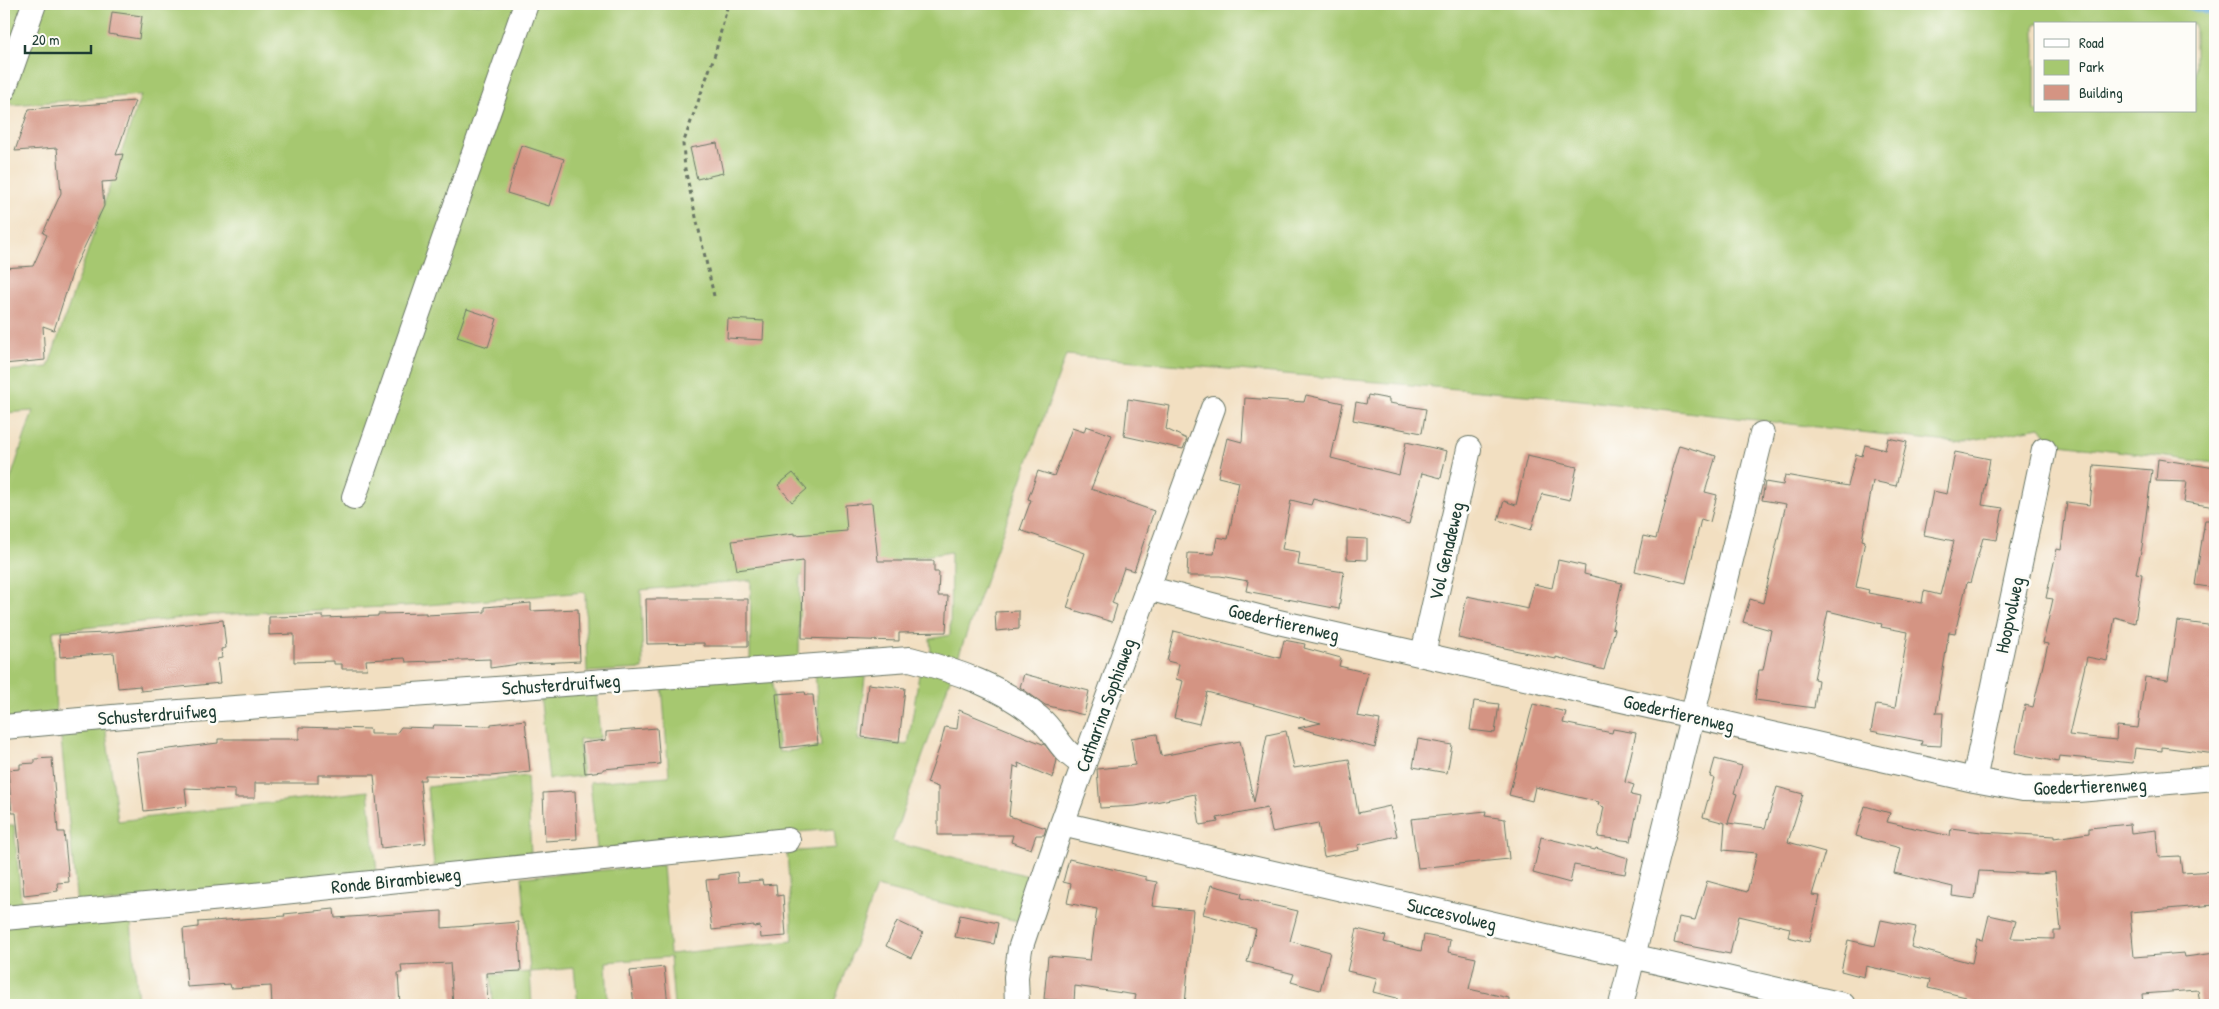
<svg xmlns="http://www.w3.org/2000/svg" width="2219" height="1009" font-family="'Patrick Hand',sans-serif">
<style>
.green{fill:#a6c870;stroke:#628252;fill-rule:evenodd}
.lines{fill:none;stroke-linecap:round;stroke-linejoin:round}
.stream{stroke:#65acdc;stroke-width:7}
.building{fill:#d49483}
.street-casing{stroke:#697665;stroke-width:26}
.path{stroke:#697665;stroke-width:3;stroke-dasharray:4 4;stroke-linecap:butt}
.street{stroke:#fff;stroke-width:24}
.labels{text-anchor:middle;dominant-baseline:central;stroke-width:5;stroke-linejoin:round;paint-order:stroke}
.street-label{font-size:19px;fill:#1f3d34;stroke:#fdfcf7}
</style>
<rect width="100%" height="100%" fill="#fdfcf7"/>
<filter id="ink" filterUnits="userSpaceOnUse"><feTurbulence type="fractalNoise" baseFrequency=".02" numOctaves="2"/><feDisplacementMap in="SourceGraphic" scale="10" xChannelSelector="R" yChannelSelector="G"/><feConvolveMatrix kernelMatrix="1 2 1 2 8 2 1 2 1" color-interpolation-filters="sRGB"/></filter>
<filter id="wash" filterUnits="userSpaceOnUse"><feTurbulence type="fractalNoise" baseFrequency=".0096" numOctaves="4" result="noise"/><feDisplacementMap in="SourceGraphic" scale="20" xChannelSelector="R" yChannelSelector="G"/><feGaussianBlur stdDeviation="1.12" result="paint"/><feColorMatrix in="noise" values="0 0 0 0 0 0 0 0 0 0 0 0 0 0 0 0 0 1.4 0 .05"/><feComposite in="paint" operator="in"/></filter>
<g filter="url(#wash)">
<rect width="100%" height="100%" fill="#f2dfc1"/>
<path class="green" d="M4 4H24L4 63Z
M39 4H2215V463L2052 443 2040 427 1957 443 1572 399 1066 355 892 842 1033 877 1017 921 876 887 833 1005H674L670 957 606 962 608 1005H578L574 968 530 972 532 1005H493L491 975 530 972 522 877 663 865 670 954 793 941 787 852 836 848 834 829 597 849 590 782 669 776 662 684 771 674 779 752 821 747 815 673 866 668 858 740 908 745 920 668 932 666 930 639 950 635 951 552 800 576 799 658 750 662 751 580 641 590 643 669 587 672 585 592 427 605 212 615 53 631 56 715 4 720V499L33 411 4 413V371L48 367 141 95 12 105 7 98ZM2035 24H2195V111H2035Z
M596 688 600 738 579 740 583 776 549 779 540 693Z
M105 725 118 821 368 791 377 872 77 906 60 728Z
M527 776 531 855 434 866 427 787Z
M4 825H14L22 911 4 913Z
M130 911 138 1002 177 1000V1005H138L137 1002 100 1005H4V923Z"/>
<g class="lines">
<path class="stream" d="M2181 4 2215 13"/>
</g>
<g id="blocks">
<path class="building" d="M112 12 142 16 139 39 109 34Z
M135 101 116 155 123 154 116 181 102 182 104 206 73 271 54 330 43 326 45 360 4 364V268L33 266 47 235 43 233 61 193 57 148 15 151 29 109Z
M717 143 723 173 697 179 690 148Z
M521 145 564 159 549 206 507 193Z
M467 309 497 319 488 347 457 337Z
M728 319 764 321 763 340 727 338Z
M1306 395 1343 403 1331 458 1399 475 1406 442 1447 451 1441 478 1422 473 1409 524 1313 499 1311 505 1291 500 1282 549 1300 552 1298 565 1344 572 1339 609 1246 591 1248 581 1220 576H1187L1188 553 1214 554 1217 537 1228 539 1239 482 1218 477 1227 438 1242 442 1245 398 1304 402Z
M1368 395 1389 399V403L1426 409 1422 433 1353 420 1356 402 1366 404Z
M1128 399 1170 406 1166 429 1187 439 1183 449 1124 436Z
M1086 426 1112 435 1091 489 1154 511 1134 571 1124 568 1112 603 1117 605 1112 622 1067 608 1085 553 1020 530 1031 500 1028 499 1038 471 1054 476 1072 428 1084 432Z
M1888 438 1907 442 1896 486 1873 481 1862 540 1865 541 1856 587 1869 590 1868 593 1922 603 1924 591 1940 595 1954 541 1924 535 1933 491 1947 494 1955 452 1990 459 1982 505 2003 508 1997 540 1983 538 1970 583 1967 582 1955 633 1949 632 1936 713H1943L1941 746 1921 745 1922 741 1871 731 1876 705 1895 708 1908 632 1881 627 1882 624 1828 611 1814 679 1818 680 1814 708 1755 700 1759 670H1763L1771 630 1743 622 1750 599 1763 603 1786 504 1762 500 1765 482 1783 485 1785 475 1848 486 1856 454 1862 456 1865 445 1885 450Z
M1679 445 1716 456 1705 492 1717 495 1710 522 1701 519 1686 583 1635 571 1643 536 1656 539 1673 472H1671Z
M1527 456 1577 467 1570 500 1542 494 1531 530 1498 520 1504 501 1516 505Z
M2158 459 2215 468V507L2184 502 2187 482 2156 481Z
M2094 465 2152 470 2142 547 2136 573 2142 574 2135 623 2115 617 2107 661 2087 657 2069 735 2116 740 2117 726 2138 728 2145 677 2168 680 2177 621 2215 626V754L2162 747V751L2135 748 2133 763 2059 756 2058 762 2015 753 2025 705 2033 707 2048 644 2043 643 2053 599 2046 598 2057 549 2061 550 2067 502 2090 505Z
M793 473 807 489 792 502 778 485Z
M872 503 878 561H934V572H939L938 596H948L946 632 899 633V641L802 638 803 561 737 570 732 541 795 533V535L847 531 845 505Z
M2205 520H2215V588L2195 585Z
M1347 538 1367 539V560L1347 559Z
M1558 560 1585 566 1584 574 1622 583 1612 628 1615 629 1604 670 1556 657V659L1458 638 1467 596 1528 609 1534 584 1552 588Z
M646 599H748V646H704V643L647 644Z
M531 603V611L578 609 580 661 519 664 490 668V659L406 662 405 658 366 660 367 669H342V664H334V661L294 662V634L269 635V617L323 616V618L378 616V614L426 613V615L485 612V607Z
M1019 611V629L996 631 995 612Z
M223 620 226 648 221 649 222 658 217 659 220 683 141 691 140 686 118 688 114 653 60 657 59 635 106 633Z
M1174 631 1280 658 1284 640 1305 644 1304 648 1341 658 1339 666 1368 673 1357 716 1380 720 1375 748 1298 728 1321 723 1207 692 1199 724 1174 718 1183 681 1176 679 1179 664 1167 661Z
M1024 674 1089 691 1084 715 1045 705 1020 687Z
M868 684 905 688 899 742 862 737Z
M805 692 806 695H813L818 744 781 748 776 694Z
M1474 701 1499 704 1495 733 1470 730Z
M1533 704 1566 712 1563 723 1612 733 1613 729 1636 733 1625 782 1634 785 1631 795 1640 797 1631 841 1598 837 1604 807 1598 805 1599 802 1535 787 1532 801 1509 795Z
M959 710 1045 745 1057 760 1053 778 1018 763 1019 768 1014 766 1009 816 1046 828 1044 835H1036L1031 849 1011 842 1013 835H938V787L927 783 941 743 945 727 957 729Z
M525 720 530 772 491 776 425 775V780H420L426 843 381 848 374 775H318V783H255V798H235V790L185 788 187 806 144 811 137 753 218 743V739H299V727L370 729V734H396L401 727 433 728 434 725 491 726V724Z
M657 728 660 764 603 769V771L585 773 582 743 606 740V732Z
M1286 731 1294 768 1349 759 1358 813 1390 806 1397 836 1358 845 1359 850 1324 857 1318 823 1272 832 1267 808 1217 818 1218 822 1200 825 1195 794 1136 806 1100 808 1097 769 1135 765 1131 738 1157 734 1161 756 1240 741 1254 802 1267 735Z
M1418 739 1452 745 1447 773 1413 767Z
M52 758 58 832H64L69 882 57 883 58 891 24 895 16 813H12L8 770 20 769V764L35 763V759Z
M1715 759 1742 766 1734 793 1737 794 1728 823 1765 828 1777 787 1803 794 1788 842 1825 852 1812 895 1820 896 1809 942 1788 937 1790 928 1739 916 1730 954 1674 943 1679 917 1695 920 1707 881 1747 892 1757 853 1723 850 1725 823 1703 817 1714 778 1710 777Z
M575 791 577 839 545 841 543 793Z
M1865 806 1890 813 1887 822 1950 836 1951 828 1981 832 2054 836V838L2089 833V828L2130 824 2131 833 2156 830 2158 857 2180 856 2182 873 2215 871V905L2130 912 2134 957 2184 953 2185 957 2215 953V1005H2200L2198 990 2142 994 2143 1005H1983L1965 1000 1966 997 1928 988 1930 980 1866 966 1864 977 1841 971 1848 940 1875 946 1881 920 1916 927 1911 947 1972 963 1977 939 1983 940 1989 915 2016 921 2011 938 2054 939V931H2061L2055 872 2041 874 1979 871 1975 899 1952 896 1953 887 1894 873 1900 848 1856 836Z
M1486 811 1485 816 1505 819 1509 859 1418 868 1411 819Z
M1541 837 1595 850 1596 848 1628 858 1625 874 1574 865 1570 883 1533 873Z
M1069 859 1146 877V880L1157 882 1152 906 1193 910 1185 1005H1134L1136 995 1075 986 1074 1002 1044 999 1048 956 1090 960 1097 909 1067 903 1071 884 1063 882Z
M737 872 738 882 762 880 763 885 776 884 777 896 783 895 786 936 761 938 760 926 754 927V925L712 930 706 880 719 879V875Z
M1211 885 1242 893 1241 898 1298 911 1290 941 1330 952 1320 990 1291 982 1294 974 1247 962 1256 929 1203 914Z
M334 909 335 918 442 911V928L518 922 521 971 486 973 488 1005H453L450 963 401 965 402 973H398L400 1005H272L271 986 231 988 230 984 187 987 183 929 198 927V922L285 916 284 914Z
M960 915 998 923 994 944 955 937Z
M897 921 923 933 911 958 886 946Z
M1357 929 1386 936 1384 942 1421 951 1424 935 1450 940 1448 952 1476 958 1469 989 1509 998V1005H1397V998L1373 992 1377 978 1347 971Z
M664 967 668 1005H634L630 971Z"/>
</g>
</g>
<g filter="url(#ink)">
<use href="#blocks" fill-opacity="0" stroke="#697665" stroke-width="1"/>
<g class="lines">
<g class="street-casing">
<path id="street" d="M4 89 34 4
M354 497 526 4
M1147 588 1274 621 1974 780 2023 789 2078 790 2215 778
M1423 654 1469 449
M4 727 124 716 910 659C957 671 1001 686 1039 718 1057 733 1059 751 1084 764
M1974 780 2044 450
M1062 824 1843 1005
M4 918 244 896 788 840
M1017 1005 1016 977 1020 949 1062 824 1213 408
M1621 1005 1762 434"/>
</g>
<path class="path" d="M714 296 685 169 683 144 715 54 728 4"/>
<use href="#street" class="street"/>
</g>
</g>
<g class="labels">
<g class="street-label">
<text transform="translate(1446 551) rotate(-77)">Vol Genadeweg</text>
<text transform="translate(2009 615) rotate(-78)">Hoopvolweg</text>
<text transform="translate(1284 622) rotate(13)">Goedertierenweg</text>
<text transform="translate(561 684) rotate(-4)">Schusterdruifweg</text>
<text transform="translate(1105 705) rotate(-70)">Catharina Sophiaweg</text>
<text transform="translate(1679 713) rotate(13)">Goedertierenweg</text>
<text transform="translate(157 714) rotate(-4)">Schusterdruifweg</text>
<text transform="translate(2090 786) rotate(-2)">Goedertierenweg</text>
<text transform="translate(396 880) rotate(-6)">Ronde Birambieweg</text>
<text transform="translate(1452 914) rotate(13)">Succesvolweg</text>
</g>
</g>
<rect width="2219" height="1009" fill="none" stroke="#fdfcf7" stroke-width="20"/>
<rect x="2034" y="22" width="162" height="90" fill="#fdfcf7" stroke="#a4b0a9"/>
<rect x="2044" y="39" width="25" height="8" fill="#ffffff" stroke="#a4b0a9"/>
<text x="2079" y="48" font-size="15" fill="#1f3d34">Road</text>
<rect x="2044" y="60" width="25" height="15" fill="#a6c870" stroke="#a4b0a9"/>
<text x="2079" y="72" font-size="15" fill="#1f3d34">Park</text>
<rect x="2044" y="85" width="25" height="15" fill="#d49483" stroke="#a4b0a9"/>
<text x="2079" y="98" font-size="15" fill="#1f3d34">Building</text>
<path d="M25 45v8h66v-8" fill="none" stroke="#1f3d34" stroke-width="2.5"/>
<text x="32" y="45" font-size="15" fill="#1f3d34" stroke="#fdfcf7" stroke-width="4" paint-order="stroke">20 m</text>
</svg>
